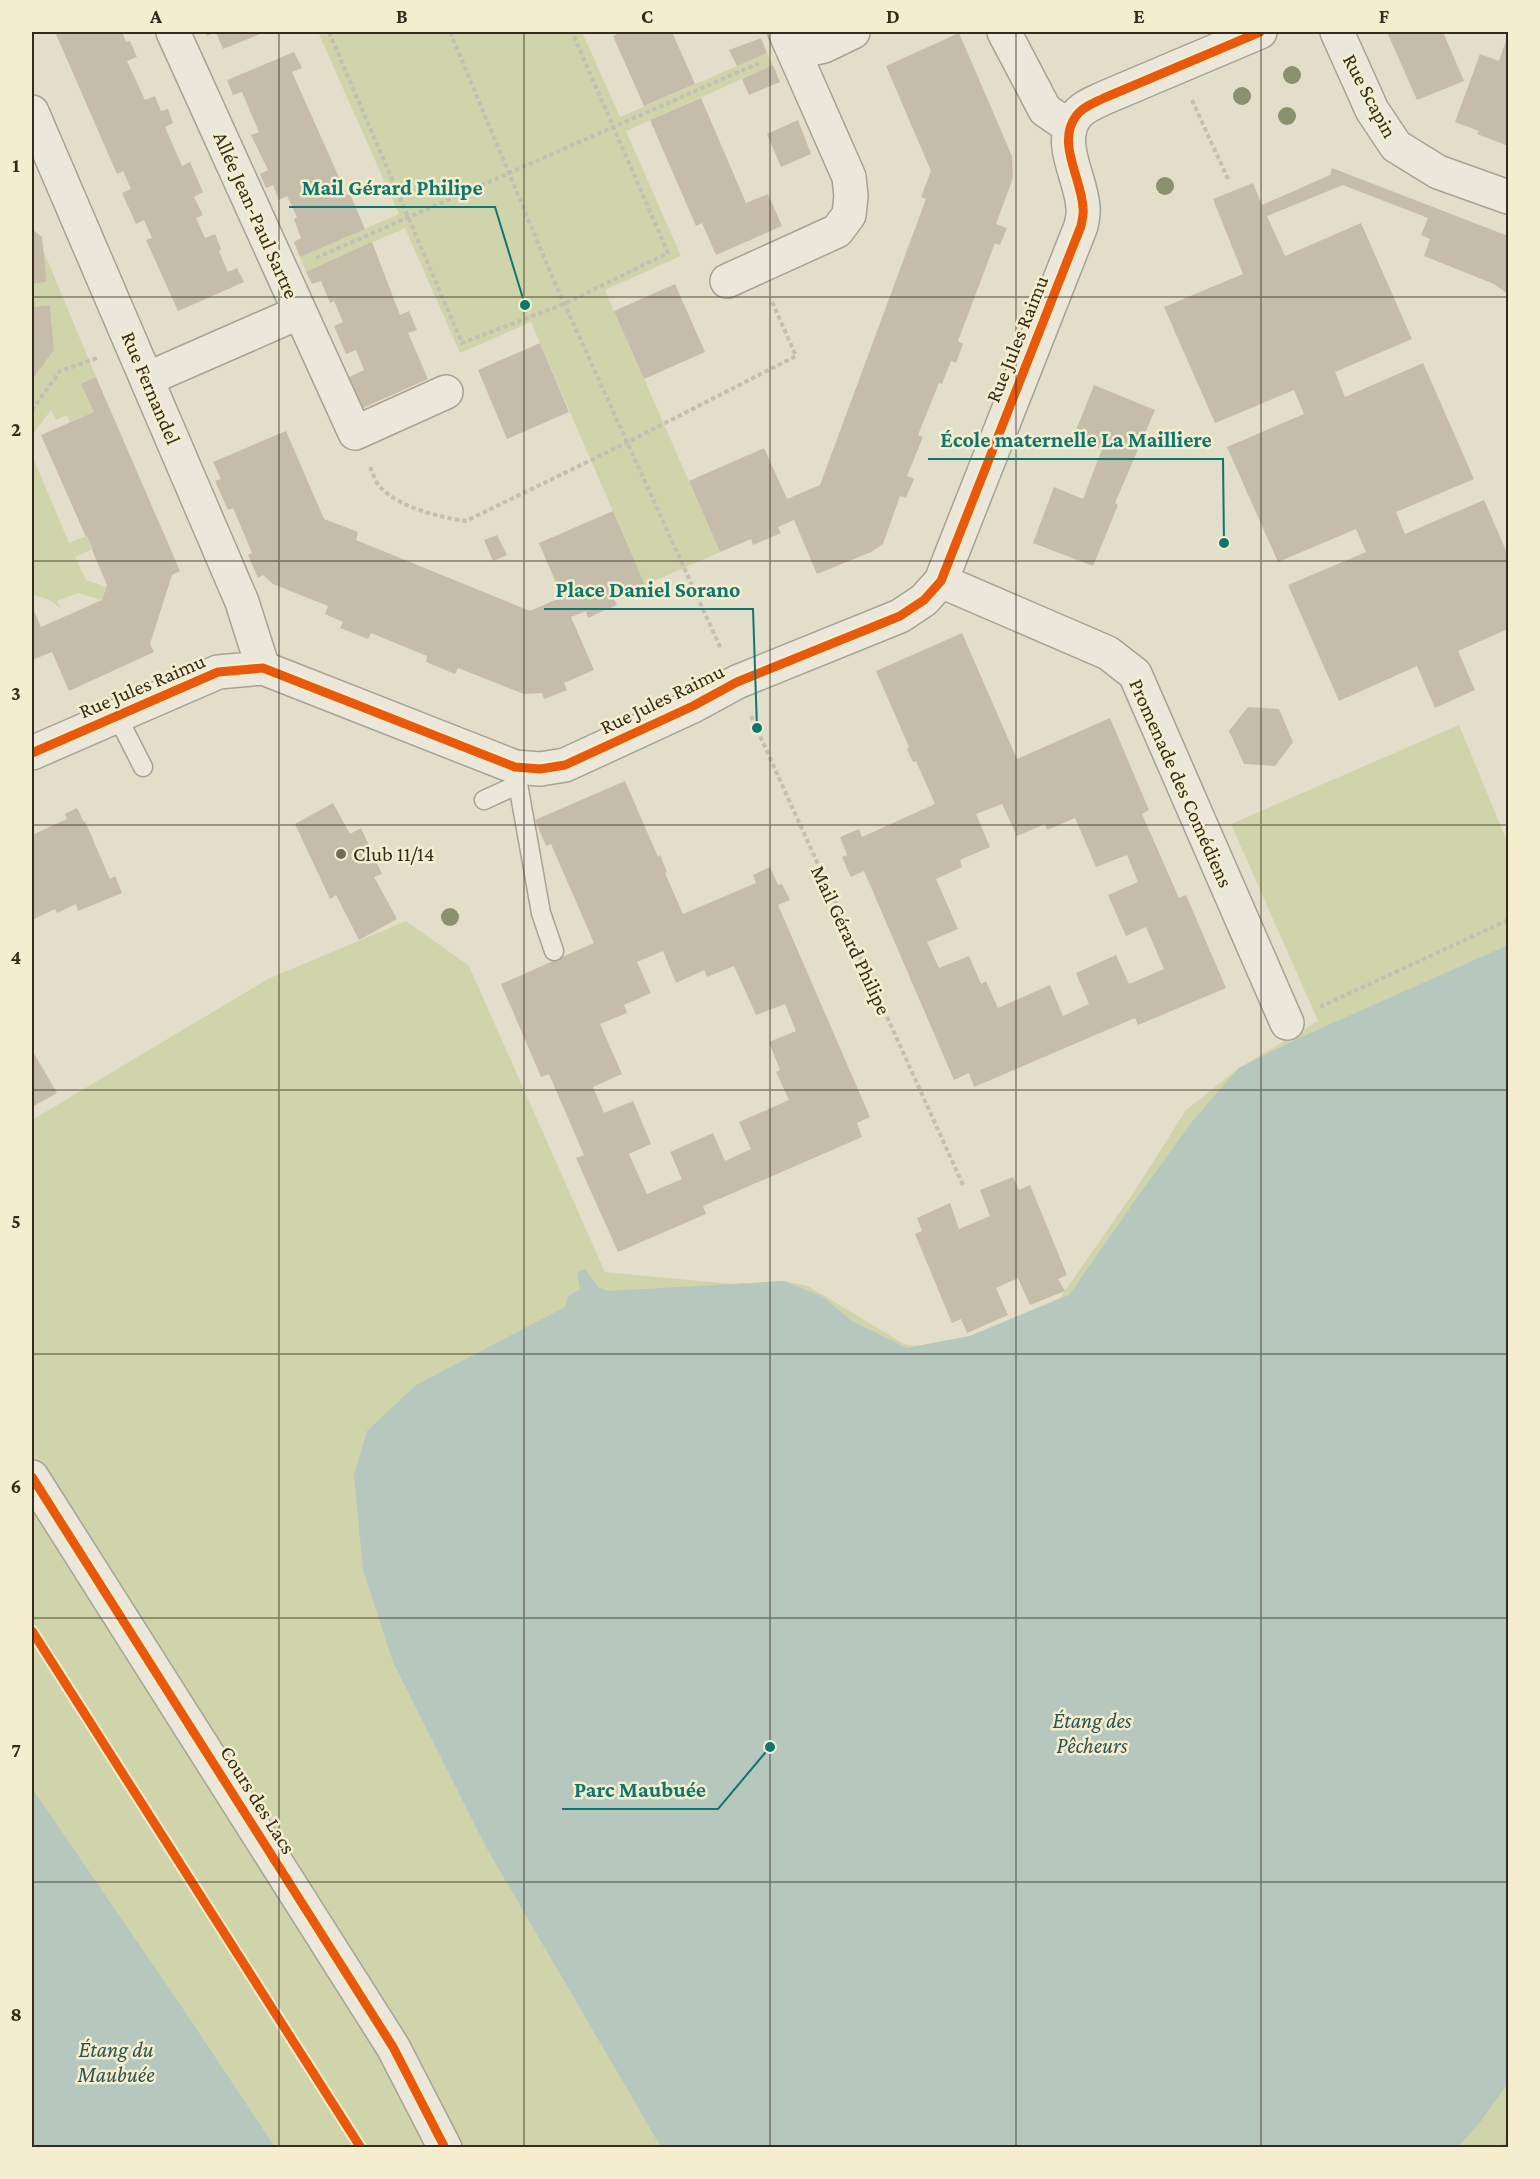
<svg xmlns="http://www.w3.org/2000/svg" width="1540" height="2179" font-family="'Crimson Pro',serif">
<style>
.green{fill:#cfd4ab}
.water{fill:#b6c8be}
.building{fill:#c6bcaa;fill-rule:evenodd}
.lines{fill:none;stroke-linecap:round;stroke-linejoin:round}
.lane-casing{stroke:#a8a293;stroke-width:21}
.street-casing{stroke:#a8a293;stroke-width:36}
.path{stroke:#c3bfb2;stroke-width:4;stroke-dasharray:4.5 3;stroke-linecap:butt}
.lane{stroke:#ebe7db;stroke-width:18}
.street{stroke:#ebe7db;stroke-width:33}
.cycleway-casing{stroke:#f5eece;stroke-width:13}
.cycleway{stroke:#e8590c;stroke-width:9}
.tree{fill:#8a916d}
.grid{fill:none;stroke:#352b1c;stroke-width:1.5;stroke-opacity:0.55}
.poi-dot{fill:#726a59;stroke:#f5eece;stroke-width:2}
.labels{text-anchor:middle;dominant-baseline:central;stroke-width:5;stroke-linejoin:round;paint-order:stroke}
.street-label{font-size:21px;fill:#352b1c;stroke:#f5eece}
.poi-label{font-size:21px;fill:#352b1c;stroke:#f5eece;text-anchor:start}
.water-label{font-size:22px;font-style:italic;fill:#2b5455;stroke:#f5eece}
.leader{fill:none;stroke:#0f766e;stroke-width:2}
.callout-dot{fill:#0f766e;stroke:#f5eece;stroke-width:2}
.callout-label{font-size:22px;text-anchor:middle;font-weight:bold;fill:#0f766e;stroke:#f5eece;stroke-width:5;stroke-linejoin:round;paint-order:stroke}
.neatline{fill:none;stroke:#352b1c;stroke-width:2}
.grid-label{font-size:20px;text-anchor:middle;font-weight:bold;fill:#352b1c}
</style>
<rect width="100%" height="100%" fill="#e3dec9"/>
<path class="green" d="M318 32H582L620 117 767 53 773 65 626 131 681 256 605 290 720 552 645 585 531 322 460 353 405 228 306 272 300 257 399 214Z
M44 252 96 377 82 384 94 412 70 422 67 415 56 420 51 410 32 435V380L54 350 50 305 32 307V284L47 282Z
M32 455 69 543 87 536 93 549 75 557 86 580 106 587 102 600 78 593 57 601 61 609 50 600 34 595 32 589Z
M1459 725 1508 844V2147H32V1120L268 979 406 921 469 966 605 1272 732 1284 784 1281 808 1286 904 1344 917 1346 970 1336 1060 1298 1134 1192 1186 1110 1239 1068 1318 1021 1231 824Z"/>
<path class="water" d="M1508 945V2083L1481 2121 1458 2147H661L486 1847 393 1662 363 1570 354 1475 367 1431 416 1385 565 1307 569 1295 580 1290 577 1273 585 1269 598 1287 608 1291 784 1281 823 1297 852 1321 907 1348 970 1336 1069 1295 1138 1196 1194 1119 1239 1068 1301 1037Z
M32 1788 190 2019 275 2147H32Z"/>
<path class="building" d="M55 32H122L126 42 130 41 137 57 127 61 145 100 155 96 161 111 168 109 173 123 165 127 182 166 190 162 203 192 194 197 203 215 196 218 205 238 215 234 221 249 219 251 228 272 237 268 244 282 178 311 146 240 152 238 144 220 136 224 122 193 131 189 123 171 117 174Z
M205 32H265L223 49 216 32 207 36Z
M616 32H672L695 84 644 106 613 36 617 34Z
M1387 32H1443L1464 81 1417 100Z
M959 33 1012 156 1013 178 996 224 1007 228 1000 245 995 243 958 341 963 344 956 363 951 361 942 384 939 383 918 435 923 437 907 476 914 479 906 498 900 496 883 544 871 552 817 574 794 520 778 527 781 533 753 545 751 539 720 552 689 481 764 448 787 499 820 485 926 199 921 197 931 171 886 66Z
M1508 35V146L1477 134 1479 131 1455 122 1480 54 1499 61Z
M761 38 767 53 737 66 729 50Z
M294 52 302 68 292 72 347 195 350 194 365 229 300 257 294 242 301 238 294 219 297 217 287 196 279 200 273 185 266 188 260 174 268 170 251 135 259 132 242 92 233 95 227 80Z
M773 65 780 82 749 95 742 79Z
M701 98 746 203 768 194 782 226 716 255 702 223 696 226 650 120Z
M798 120 811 154 781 167 767 134Z
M1332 168 1508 236V294L1494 284 1424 256 1430 239 1421 235 1428 218 1343 185 1267 216 1285 256 1361 223 1412 339 1335 372 1345 397 1423 363 1474 479 1396 512 1405 534 1484 500 1508 555V629L1458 651 1475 690 1435 708 1417 666 1339 701 1288 585 1366 552 1356 529 1278 562 1227 447 1304 414 1294 390 1215 423 1164 307 1243 274 1213 199 1253 183 1262 205 1330 175Z
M32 229 42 237 47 282 32 284Z
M372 242 400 315 409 311 417 330 408 333 428 379 363 408 349 377 364 370 356 350 346 354 334 326 343 322 334 301 330 303 321 281 312 284 306 272Z
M675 284 705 352 644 379 614 311Z
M50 305 54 350 32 380V307Z
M540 343 569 412 507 439 478 370Z
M96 377 180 571 172 575 150 644 154 652 69 691 52 652 32 660V606L41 627 102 600 107 585 92 550 93 549 87 536 86 537 41 435 94 412 81 384Z
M1094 385 1155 410 1115 503 1118 505 1093 566 1033 543 1054 487 1083 499 1102 449 1073 438Z
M286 431 324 519 358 532 356 540 530 611 562 597 539 543 613 511 645 585 614 599 617 605 603 611 588 618 586 611 571 617 594 670 564 683 567 690 544 699 542 693 524 694 458 668 455 674 426 662 427 656 371 633 368 639 340 628 343 622 325 614 328 606 273 584 263 575 258 578 248 555 252 553 233 508 228 510 215 481 221 479 213 462Z
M497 535 507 555 493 561 484 540Z
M962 633 1017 759 1110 718 1149 810 1142 814 1179 898 1186 895 1226 988 1138 1025 1135 1018 974 1087 969 1073 954 1080 864 871 851 877 842 857 847 855 840 837 859 829 862 837 935 804 916 761 913 762 907 749 909 747 876 671ZM1002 804 1017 836 1045 824 1047 830 1075 818 1096 867 1127 855 1138 882 1108 895 1126 936 1146 927 1164 969 1129 984 1116 955 1076 973 1089 1004 1063 1016 1050 985 998 1008 986 981 981 984 969 956 939 968 927 942 958 929 936 879 962 867 960 860 990 847 976 814Z
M1248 707 1279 709 1293 742 1275 766 1244 764 1229 731Z
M625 781 658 857 660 855 667 872 665 873 683 914 756 883 753 875 770 867 778 885 782 884 790 900 778 905 870 1117 857 1123 862 1137 703 1206 706 1214 618 1252 576 1158 584 1155 549 1074 541 1077 501 984 594 943 551 844 546 846 535 820ZM663 951 676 983 704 970 707 977 734 966 756 1015 785 1004 796 1031 769 1042 780 1070 776 1072 789 1100 739 1122 751 1149 725 1161 713 1133 670 1152 682 1179 647 1194 629 1154 651 1144 633 1101 604 1113 593 1087 622 1074 600 1024 627 1013 624 1005 651 993 637 962Z
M333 803 350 834 361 828 382 874 374 877 397 919 359 940 336 895 330 899 295 824Z
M77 808 84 822 85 821 110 879 115 876 122 893 78 911 76 904 57 913 55 909 32 920V835L67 819 65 814Z
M32 1050 57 1093 32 1107Z
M1013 1177 1019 1190 1030 1185 1067 1275 1058 1279 1065 1291 1030 1305 1018 1278 996 1288 1008 1315 967 1333 961 1319 952 1323 915 1234 922 1231 917 1218 950 1203 959 1229 990 1216 980 1190Z"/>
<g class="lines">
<g class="lane-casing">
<path id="lane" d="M117 716 143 767
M515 767 541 913 554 951
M484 800 517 785"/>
</g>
<g class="street-casing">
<path id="street" d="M1004 32 1045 110 1070 127
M1337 32 1372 110 1396 146 1438 172 1508 197
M795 52 824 46 853 32
M32 112 242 602 263 668
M727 281 837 231 849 215 851 196 849 177 785 32
M300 312 355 433 446 392
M147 379 300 312 173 32
M941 581 1108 653 1135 674 1287 1023
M32 753 218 672 263 668 515 767 540 769 565 765 693 706 737 682 900 616 924 600 941 581 1081 226C1082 220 1084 214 1083 208 1082 179 1056 143 1076 116 1082 107 1094 103 1104 98L1260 32
M32 1477 393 2047 445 2148"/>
</g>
<path class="path" d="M329 32 462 343 564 304 668 253 572 32
M450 32 554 281 721 649
M1192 100 1228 179
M316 258 759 63
M32 410 60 371 97 358
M370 467C373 473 376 484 381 488 401 508 439 517 466 521L628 442 796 356 771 299
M751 716 963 1185
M1320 1007 1508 920
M1503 2148 1508 2139"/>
<use href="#lane" class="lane"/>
<use href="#street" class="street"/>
<g class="cycleway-casing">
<path id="cycleway" d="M32 753 218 672 263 668 515 767 540 769 565 765 693 706 737 682 900 616 924 600 941 581 1081 226C1082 220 1084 214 1083 208 1082 179 1056 143 1076 116 1082 107 1094 103 1104 98L1260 32
M32 1477 393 2047 445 2148
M32 1631 361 2148"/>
</g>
<use href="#cycleway" class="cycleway"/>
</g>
<g class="tree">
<circle cx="1292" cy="75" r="9"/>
<circle cx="1242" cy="96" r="9"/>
<circle cx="1287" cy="116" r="9"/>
<circle cx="1165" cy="186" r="9"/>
<circle cx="450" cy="917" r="9"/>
</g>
<path class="grid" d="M279 32V2148M524 32V2148M770 32V2148M1016 32V2148M1261 32V2148M32 297H1508M32 561H1508M32 825H1508M32 1090H1508M32 1354H1508M32 1618H1508M32 1882H1508"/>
<circle class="poi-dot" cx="341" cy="854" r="6"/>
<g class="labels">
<g class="street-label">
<text transform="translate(1370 96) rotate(62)">Rue Scapin</text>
<text transform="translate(256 215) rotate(66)">Allée Jean-Paul Sartre</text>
<text transform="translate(1017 339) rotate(-68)">Rue Jules Raimu</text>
<text transform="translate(151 388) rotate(67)">Rue Fernandel</text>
<text transform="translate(142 686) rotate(-23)">Rue Jules Raimu</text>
<text transform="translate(662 699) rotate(-26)">Rue Jules Raimu</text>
<text transform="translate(1181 783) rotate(66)">Promenade des Comédiens</text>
<text transform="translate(851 940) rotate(65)">Mail Gérard Philipe</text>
<text transform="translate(258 1800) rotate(58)">Cours des Lacs</text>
</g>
<g class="poi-label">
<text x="353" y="854">Club 11/14</text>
</g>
<g class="water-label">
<text x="1092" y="1720">Étang des<tspan x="1092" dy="25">Pêcheurs</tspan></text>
<text x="116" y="2049">Étang du<tspan x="116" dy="25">Maubuée</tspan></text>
</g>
</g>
<path class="leader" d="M525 305L495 207H289M1224 543L1223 459H928M757 728L753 609H544M770 1747L718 1809H562"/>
<g class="callout-dot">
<circle cx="525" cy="305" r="6"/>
<circle cx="1224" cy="543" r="6"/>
<circle cx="757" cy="728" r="6"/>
<circle cx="770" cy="1747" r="6"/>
</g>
<g class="callout-label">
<text x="392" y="195">Mail Gérard Philipe</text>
<text x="1076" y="447">École maternelle La Mailliere</text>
<text x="648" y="597">Place Daniel Sorano</text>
<text x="640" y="1797">Parc Maubuée</text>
</g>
<rect width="1540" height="2179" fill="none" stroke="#f5eece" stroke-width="66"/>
<rect x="33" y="33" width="1474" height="2113" class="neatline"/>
<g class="grid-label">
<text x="156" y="23">A</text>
<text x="402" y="23">B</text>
<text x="647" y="23">C</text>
<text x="893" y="23">D</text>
<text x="1139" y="23">E</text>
<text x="1384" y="23">F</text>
<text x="16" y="172">1</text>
<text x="16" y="436">2</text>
<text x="16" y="700">3</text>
<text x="16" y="964">4</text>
<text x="16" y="1228">5</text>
<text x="16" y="1493">6</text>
<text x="16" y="1757">7</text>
<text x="16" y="2021">8</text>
</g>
</svg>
